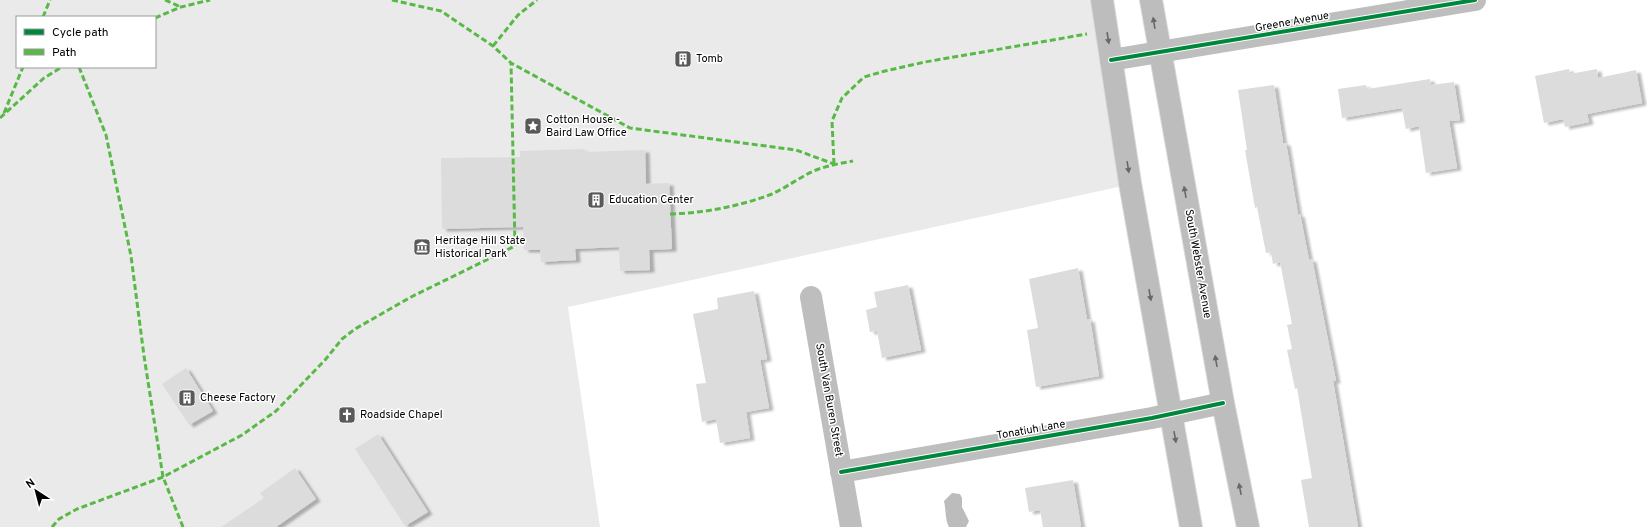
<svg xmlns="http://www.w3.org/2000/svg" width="1647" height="527" font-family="Overpass,sans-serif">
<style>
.green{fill:#eaeaea;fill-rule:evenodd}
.water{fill:#bcbcbc}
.building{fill:#dcdcdc;filter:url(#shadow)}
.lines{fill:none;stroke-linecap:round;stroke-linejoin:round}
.major-casing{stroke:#dbdbdb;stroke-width:24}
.minor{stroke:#bebebe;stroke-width:22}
.major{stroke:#bdbdbd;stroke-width:22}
.quiet{stroke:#58b947;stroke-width:3;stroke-dasharray:6 3;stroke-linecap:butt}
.cycleway-casing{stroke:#fff;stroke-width:6}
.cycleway{stroke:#00873e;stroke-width:4}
.oneway{fill:#686868}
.labels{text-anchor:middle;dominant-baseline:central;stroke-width:3;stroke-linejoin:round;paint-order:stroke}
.street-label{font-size:11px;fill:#000;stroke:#fff}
.poi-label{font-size:11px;fill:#000;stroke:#fff;text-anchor:start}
</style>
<defs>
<filter id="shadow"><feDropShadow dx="4.5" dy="2.5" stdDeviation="1" flood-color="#0004"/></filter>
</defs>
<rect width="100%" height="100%" fill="#fff"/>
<path class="green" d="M0 0H1102L1130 183 1118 187 568 307 600 527H0ZM17 17H155V67H17Z"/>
<path class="water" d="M952 493 960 494 962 498V507L969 521 966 527H949C945 520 946 509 944 501Z"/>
<path class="building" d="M1569 69 1570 74 1597 69 1598 78 1636 70 1642 103 1587 114 1589 122 1565 127 1563 119 1544 123 1535 76Z
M1430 79 1431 85 1454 82 1460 120 1449 121 1457 168 1426 173 1419 126 1406 129 1402 108 1342 118 1338 89 1366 85 1367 89Z
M1274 85 1283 143H1286L1298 215 1300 214 1309 260 1312 259 1336 381H1333L1358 527H1309L1301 480 1312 478 1297 388 1295 389 1287 350 1292 349 1287 325 1292 324 1280 262 1273 264 1271 252 1266 253 1257 207 1255 208 1245 150H1247L1238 90Z
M583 149V152L645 150 646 184 669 183 672 249 649 250 650 270 620 271 619 247 575 249 576 260 541 262 540 250H524L523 227 442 229 441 158 520 157V151Z
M1078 268 1087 320 1090 319 1099 376 1036 387 1027 330 1038 328 1029 279Z
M908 285 921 350 882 358 877 331 870 332 866 310 877 307 874 292Z
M754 291 767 359 760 360 769 408 746 412 750 438 720 443 716 419 702 422 696 384 706 383 693 314 718 309 717 298Z
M186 368 213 411 189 425 162 384Z
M378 434 428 512 405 526 355 449Z
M295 468 316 499 276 527H221L264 498 260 493Z
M1073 480 1081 527H1043L1040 510 1029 512 1025 488Z"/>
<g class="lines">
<g class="major-casing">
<path id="major" d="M1102 0 1130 183 1191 527
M1151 0 1223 403 1248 527"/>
</g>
<path class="minor" d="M1111 60 1475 0
M811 297 851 527
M841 472 1152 418 1223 403"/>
<use href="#major" class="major"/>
<path class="quiet" d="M165 0 181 7
M392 0 441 11 493 46 511 63 630 128 796 150 834 164
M43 17 50 0
M155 18 181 7 210 0
M493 46 518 15 537 0
M79 67 106 135 131 256 144 356 163 477 183 527
M4 113 23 67
M0 118 44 78 62 67
M834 164 832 121 842 98 864 77 885 71 925 62 1087 34
M670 214C705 213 740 206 772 194 783 189 793 182 804 176 818 167 837 164 853 161
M52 527 59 519 77 509 163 477 242 435 276 411 325 360 342 339 355 329 411 297 515 246 511 63"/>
<g class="cycleway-casing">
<path id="cycleway" d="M1111 60 1475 0
M841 472 1152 418 1223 403"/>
</g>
<use href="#cycleway" class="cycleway"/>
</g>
<defs><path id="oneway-solid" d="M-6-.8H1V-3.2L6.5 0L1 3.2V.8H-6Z"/></defs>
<g class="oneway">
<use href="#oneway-solid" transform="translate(1154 23) rotate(-99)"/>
<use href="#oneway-solid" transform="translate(1108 38) rotate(81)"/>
<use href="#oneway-solid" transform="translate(1128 167) rotate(81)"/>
<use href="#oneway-solid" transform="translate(1185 192) rotate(-100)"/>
<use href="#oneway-solid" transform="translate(1150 295) rotate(80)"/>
<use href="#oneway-solid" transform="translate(1216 361) rotate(-100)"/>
<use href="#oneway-solid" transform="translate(1175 437) rotate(80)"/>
<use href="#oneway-solid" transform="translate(1240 489) rotate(-101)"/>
</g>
<defs>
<g id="building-square" transform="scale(0.9)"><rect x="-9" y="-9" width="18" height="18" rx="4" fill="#595959" stroke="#fff"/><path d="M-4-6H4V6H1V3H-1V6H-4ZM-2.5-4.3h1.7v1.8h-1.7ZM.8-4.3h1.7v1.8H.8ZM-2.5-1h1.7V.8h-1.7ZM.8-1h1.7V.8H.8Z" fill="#fff"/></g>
<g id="sight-square" transform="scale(0.9)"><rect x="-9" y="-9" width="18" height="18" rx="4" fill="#595959" stroke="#fff"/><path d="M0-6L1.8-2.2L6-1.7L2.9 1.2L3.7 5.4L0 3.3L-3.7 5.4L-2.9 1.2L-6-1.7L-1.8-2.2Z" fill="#fff"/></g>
<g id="museum-square" transform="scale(0.9)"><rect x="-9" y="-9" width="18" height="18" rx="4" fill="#595959" stroke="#fff"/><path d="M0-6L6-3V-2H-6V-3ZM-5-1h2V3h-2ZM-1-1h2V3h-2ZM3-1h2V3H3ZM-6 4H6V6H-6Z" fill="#fff"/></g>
<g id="church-square" transform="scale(0.9)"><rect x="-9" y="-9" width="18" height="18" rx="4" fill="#595959" stroke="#fff"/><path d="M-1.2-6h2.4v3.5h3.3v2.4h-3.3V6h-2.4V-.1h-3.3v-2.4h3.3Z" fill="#fff"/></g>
</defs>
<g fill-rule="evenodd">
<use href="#building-square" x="683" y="59"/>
<use href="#sight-square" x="533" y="126"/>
<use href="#building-square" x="596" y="200"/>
<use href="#museum-square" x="422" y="247"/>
<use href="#building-square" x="187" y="398"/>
<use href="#church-square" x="347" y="415"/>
</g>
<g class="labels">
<g class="street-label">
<text transform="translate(1292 22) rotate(-10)">Greene Avenue</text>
<text transform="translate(1198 264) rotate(80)">South Webster Avenue</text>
<text transform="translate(829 400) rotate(80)">South Van Buren Street</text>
<text transform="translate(1031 430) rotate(-10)">Tonatiuh Lane</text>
</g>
<g class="poi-label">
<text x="696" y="59">Tomb</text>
<text x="546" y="120">Cotton House -<tspan x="546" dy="13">Baird Law Office</tspan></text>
<text x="609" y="200">Education Center</text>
<text x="435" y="241">Heritage Hill State<tspan x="435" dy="13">Historical Park</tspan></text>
<text x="200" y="398">Cheese Factory</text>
<text x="360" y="415">Roadside Chapel</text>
</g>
</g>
<rect x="16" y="16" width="140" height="52" fill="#ffffff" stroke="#999999"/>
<rect x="24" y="29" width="20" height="6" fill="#00873e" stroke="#999999"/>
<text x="52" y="36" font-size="12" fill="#000000">Cycle path</text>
<rect x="24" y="49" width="20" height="6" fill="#58b947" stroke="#999999"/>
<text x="52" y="56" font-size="12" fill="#000000">Path</text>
<g transform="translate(36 491) rotate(324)" stroke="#ffffff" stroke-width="3" paint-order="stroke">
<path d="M0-3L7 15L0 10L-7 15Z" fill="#000000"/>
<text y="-6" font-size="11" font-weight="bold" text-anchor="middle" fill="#000000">N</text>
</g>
</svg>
